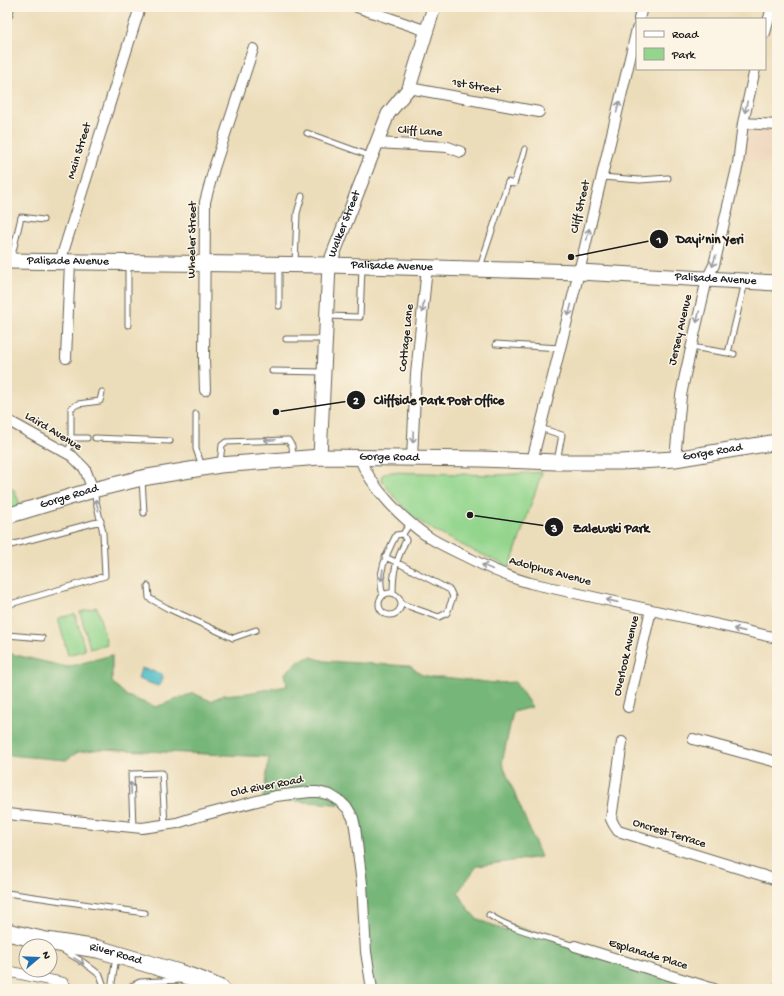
<svg xmlns="http://www.w3.org/2000/svg" width="784" height="996" font-family="'Gochi Hand',sans-serif">
<style>
.built{fill:#efd6bc}
.green{fill:#93d58d;stroke:#587854}
.forest{fill:#76b678;stroke:#49694a}
.water{fill:#4fbdc7;stroke:#366c72}
.lines{fill:none;stroke-linecap:round;stroke-linejoin:round}
.service-casing{stroke:#656053;stroke-width:7}
.minor-casing{stroke:#656053;stroke-width:12}
.tertiary-casing{stroke:#656053;stroke-width:15}
.secondary-casing{stroke:#656053;stroke-width:17}
.primary-casing{stroke:#656053;stroke-width:19}
.service{stroke:#fff;stroke-width:5}
.minor{stroke:#fff;stroke-width:10}
.tertiary{stroke:#fff;stroke-width:13}
.secondary{stroke:#fff;stroke-width:15}
.primary{stroke:#fff;stroke-width:17}
.oneway{stroke:#999}
.labels{text-anchor:middle;dominant-baseline:central;stroke-width:3;stroke-linejoin:round;paint-order:stroke}
.street-label{font-size:12px;fill:#1c1c1c;stroke:#fcf5e5}
.leader{fill:none;stroke:#1c1c1c;stroke-width:1.5}
.callout-dot{fill:#1c1c1c;stroke:#fcf5e5;stroke-width:1.5}
.mark-label{font-size:12px;text-anchor:middle;font-weight:bold;fill:#fff}
.callout-label{font-size:13px;text-anchor:middle;font-weight:bold;fill:#1c1c1c;stroke:#fcf5e5;stroke-width:3;stroke-linejoin:round;paint-order:stroke}
</style>
<rect width="100%" height="100%" fill="#fcf5e5"/>
<filter id="ink" filterUnits="userSpaceOnUse"><feTurbulence type="fractalNoise" baseFrequency=".025" numOctaves="2"/><feDisplacementMap in="SourceGraphic" scale="8" xChannelSelector="R" yChannelSelector="G"/><feConvolveMatrix kernelMatrix="1 2 1 2 8 2 1 2 1" color-interpolation-filters="sRGB"/></filter>
<filter id="wash" filterUnits="userSpaceOnUse"><feTurbulence type="fractalNoise" baseFrequency=".012" numOctaves="4" result="noise"/><feDisplacementMap in="SourceGraphic" scale="16" xChannelSelector="R" yChannelSelector="G"/><feGaussianBlur stdDeviation="0.9" result="paint"/><feColorMatrix in="noise" values="0 0 0 0 0 0 0 0 0 0 0 0 0 0 0 0 0 1.4 0 .05"/><feComposite in="paint" operator="in"/></filter>
<g filter="url(#wash)">
<rect width="100%" height="100%" fill="#ecddba"/>
<path class="built" d="M743 123 777 125V162L739 160Z"/>
<path class="green" d="M389 472 498 475 542 472 510 567C481 554 450 541 422 523 408 514 392 495 382 481V475Z
M7 486 14 490 23 511 7 516Z
M97 607 107 644 90 649 80 612Z
M75 614 85 650 68 655 58 618Z"/>
<path class="forest" d="M7 653 67 667 112 655V682L127 696 156 707 193 693 211 701 223 695 247 693 287 686 285 673 300 660 311 657 325 661 410 666 422 675 433 677H443L495 683 515 682 532 707 513 712 502 763 541 857 477 866 458 892 469 910 477 919 506 931 508 924 714 989H374L349 805 263 799 269 757 102 749 78 752 66 760 7 755Z"/>
<path class="water" d="M141 668 162 674 163 678 161 684 158 686 138 679Z"/>
</g>
<g filter="url(#ink)">
<g class="lines">
<g class="service-casing">
<path id="service" d="M307 133 370 156
M602 177 640 180 668 178
M11 260 21 217 43 220
M295 263 297 213 302 196
M480 267 508 182 514 184 525 149
M279 306V265
M327 316 360 317 362 268
M128 325V264
M286 339H325
M496 344 560 348
M691 347 734 354
M728 353 745 282
M272 371 323 372
M196 414V449L202 466
M540 428 562 435 557 461
M71 438V408L78 404 100 401 102 392
M95 438 170 441
M66 453 71 445V438H87
M220 464 222 445 226 442 288 440 292 446 293 458
M142 479 144 513
M7 546 101 521
M385 557 396 562 450 590 453 597 447 613 439 617 402 604
M148 586 149 598 167 608 233 638 256 630
M379 604a11 11 0 1 1 22 0a11 11 0 1 1-22 0Z
M393 593C393 570 396 561 406 540L403 534
M383 595C376 575 387 553 396 535L403 534 410 523
M7 605 105 576 103 533 94 492
M7 635 42 638
M133 827 131 774 162 773 165 825
M7 893 145 913
M489 915C514 931 546 937 575 946
M61 949 83 962 100 975 105 989
M111 989 116 957
M126 989 140 982 182 980"/>
</g>
<g class="minor-casing">
<path id="minor" d="M357 7 427 31
M7 15 9 7
M639 19 642 7
M765 33 772 7
M409 88 539 112
M743 123 777 125
M377 143 448 147 461 152
M60 262 140 7
M66 358 70 262
M205 390 204 360 205 202 214 168 253 49
M7 420 72 456 85 469 93 490
M359 457C372 489 402 519 430 538 443 546 457 552 471 559 490 569 509 577 530 583L777 638
M412 458 416 374 427 268
M675 459 681 396 685 375 707 279 714 265 738 164 743 123 755 69
M532 461 579 272 637 29
M628 707 651 610
M693 739 777 762
M622 742 611 819 614 825 618 831 777 880
M7 814 142 828 177 823 196 817 276 796 310 792H318L330 795 341 802 348 809 353 818 355 827 362 884 366 952 372 989
M575 946 714 989
M7 971 63 983 67 989
M777 989V988"/>
</g>
<g class="tertiary-casing">
<g id="tertiary">
<path id="s1" d="M320 457 329 265 388 114 409 88 434 7"/>
</g>
</g>
<g class="secondary-casing">
<g id="secondary">
<path id="s2" d="M7 261 329 265 579 272 777 283"/>
<path id="s3" d="M7 516 93 490 142 478 220 465 320 457 481 459 556 462H621L675 459 777 442"/>
</g>
</g>
<g class="primary-casing">
<g id="primary">
<path id="s4" d="M7 932 46 941 98 949 179 973 200 980 221 989"/>
</g>
</g>
<use href="#service" class="service"/>
<use href="#minor" class="minor"/>
<use href="#tertiary" class="tertiary"/>
<use href="#secondary" class="secondary"/>
<use href="#primary" class="primary"/>
</g>
<defs><path id="oneway-shaft" d="M-6 0H5M1.5-3L5.5 0L1.5 3" fill="none" stroke-width="1.6" stroke-linecap="round" stroke-linejoin="round"/></defs>
<g class="oneway">
<use href="#oneway-shaft" transform="translate(618 107) rotate(-76)"/>
<use href="#oneway-shaft" transform="translate(746 107) rotate(102)"/>
<use href="#oneway-shaft" transform="translate(588 234) rotate(-77)"/>
<use href="#oneway-shaft" transform="translate(714 261) rotate(107)"/>
<use href="#oneway-shaft" transform="translate(423 307) rotate(96)"/>
<use href="#oneway-shaft" transform="translate(570 310) rotate(104)"/>
<use href="#oneway-shaft" transform="translate(698 317) rotate(103)"/>
<use href="#oneway-shaft" transform="translate(413 437) rotate(92)"/>
<use href="#oneway-shaft" transform="translate(270 440) rotate(178)"/>
<use href="#oneway-shaft" transform="translate(97 505) rotate(-104)"/>
<use href="#oneway-shaft" transform="translate(487 567) rotate(-155)"/>
<use href="#oneway-shaft" transform="translate(382 575) rotate(98)"/>
<use href="#oneway-shaft" transform="translate(612 601) rotate(-167)"/>
<use href="#oneway-shaft" transform="translate(739 630) rotate(-167)"/>
<use href="#oneway-shaft" transform="translate(131 788) rotate(-93)"/>
<use href="#oneway-shaft" transform="translate(79 961) rotate(32)"/>
</g>
</g>
<g class="labels">
<g class="street-label">
<text transform="translate(476 87) rotate(10)">1st Street</text>
<text transform="translate(420 132) rotate(4)">Cliff Lane</text>
<text transform="translate(80 151) rotate(-73)">Main Street</text>
<text transform="translate(581 207) rotate(-77)">Cliff Street</text>
<text stroke="none"><textPath href="#s1" startOffset="236">Walker Street</textPath></text>
<text transform="translate(193 240) rotate(-89)">Wheeler Street</text>
<text stroke="none"><textPath href="#s2" startOffset="61">Palisade Avenue</textPath></text>
<text stroke="none"><textPath href="#s2" startOffset="385">Palisade Avenue</textPath></text>
<text stroke="none"><textPath href="#s2" startOffset="709">Palisade Avenue</textPath></text>
<text transform="translate(681 330) rotate(-77)">Jersey Avenue</text>
<text transform="translate(407 338) rotate(-84)">Cottage Lane</text>
<text transform="translate(53 432) rotate(31)">Laird Avenue</text>
<text stroke="none"><textPath href="#s3" startOffset="713">Gorge Road</textPath></text>
<text stroke="none"><textPath href="#s3" startOffset="389">Gorge Road</textPath></text>
<text stroke="none"><textPath href="#s3" startOffset="65">Gorge Road</textPath></text>
<text transform="translate(550 572) rotate(15)">Adolphus Avenue</text>
<text transform="translate(627 656) rotate(-77)">Overlook Avenue</text>
<text transform="translate(267 787) rotate(-11)">Old River Road</text>
<text transform="translate(669 834) rotate(17)">Oncrest Terrace</text>
<text stroke="none"><textPath href="#s4" startOffset="111">River Road</textPath></text>
<text transform="translate(648 955) rotate(17)">Esplanade Place</text>
</g>
</g>
<path class="leader" d="M571 257L659 239M276 412L356 400M470 515L554 527"/>
<g class="callout-dot">
<circle cx="571" cy="257" r="4"/>
<circle cx="276" cy="412" r="4"/>
<circle cx="470" cy="515" r="4"/>
<circle cx="659" cy="239" r="10"/>
<circle cx="356" cy="400" r="10"/>
<circle cx="554" cy="527" r="10"/>
</g>
<g class="mark-label">
<text x="659" y="243">1</text>
<text x="356" y="404">2</text>
<text x="554" y="532">3</text>
</g>
<g class="callout-label">
<text x="710" y="243">Dayi’nin Yeri</text>
<text x="439" y="404">Cliffside Park Post Office</text>
<text x="611" y="532">Zalewski Park</text>
</g>
<rect width="784" height="996" fill="none" stroke="#fcf5e5" stroke-width="24"/>
<rect x="636" y="18" width="130" height="52" fill="#fcf5e5" stroke="#a29e95"/>
<rect x="644" y="31" width="20" height="6" fill="#ffffff" stroke="#a29e95"/>
<text x="672" y="38" font-size="12" fill="#1c1c1c">Road</text>
<rect x="644" y="48" width="20" height="12" fill="#93d58d" stroke="#a29e95"/>
<text x="672" y="58" font-size="12" fill="#1c1c1c">Park</text>
<g transform="translate(38 958) rotate(71)"><circle r="19" fill="#fcf5e5" stroke="#a29e95"/>
<path d="M0-3L7 15L0 10L-7 15Z" fill="#1f6fb2"/>
<text y="-6" font-size="11" font-weight="bold" text-anchor="middle" fill="#1c1c1c">N</text>
</g>
</svg>
